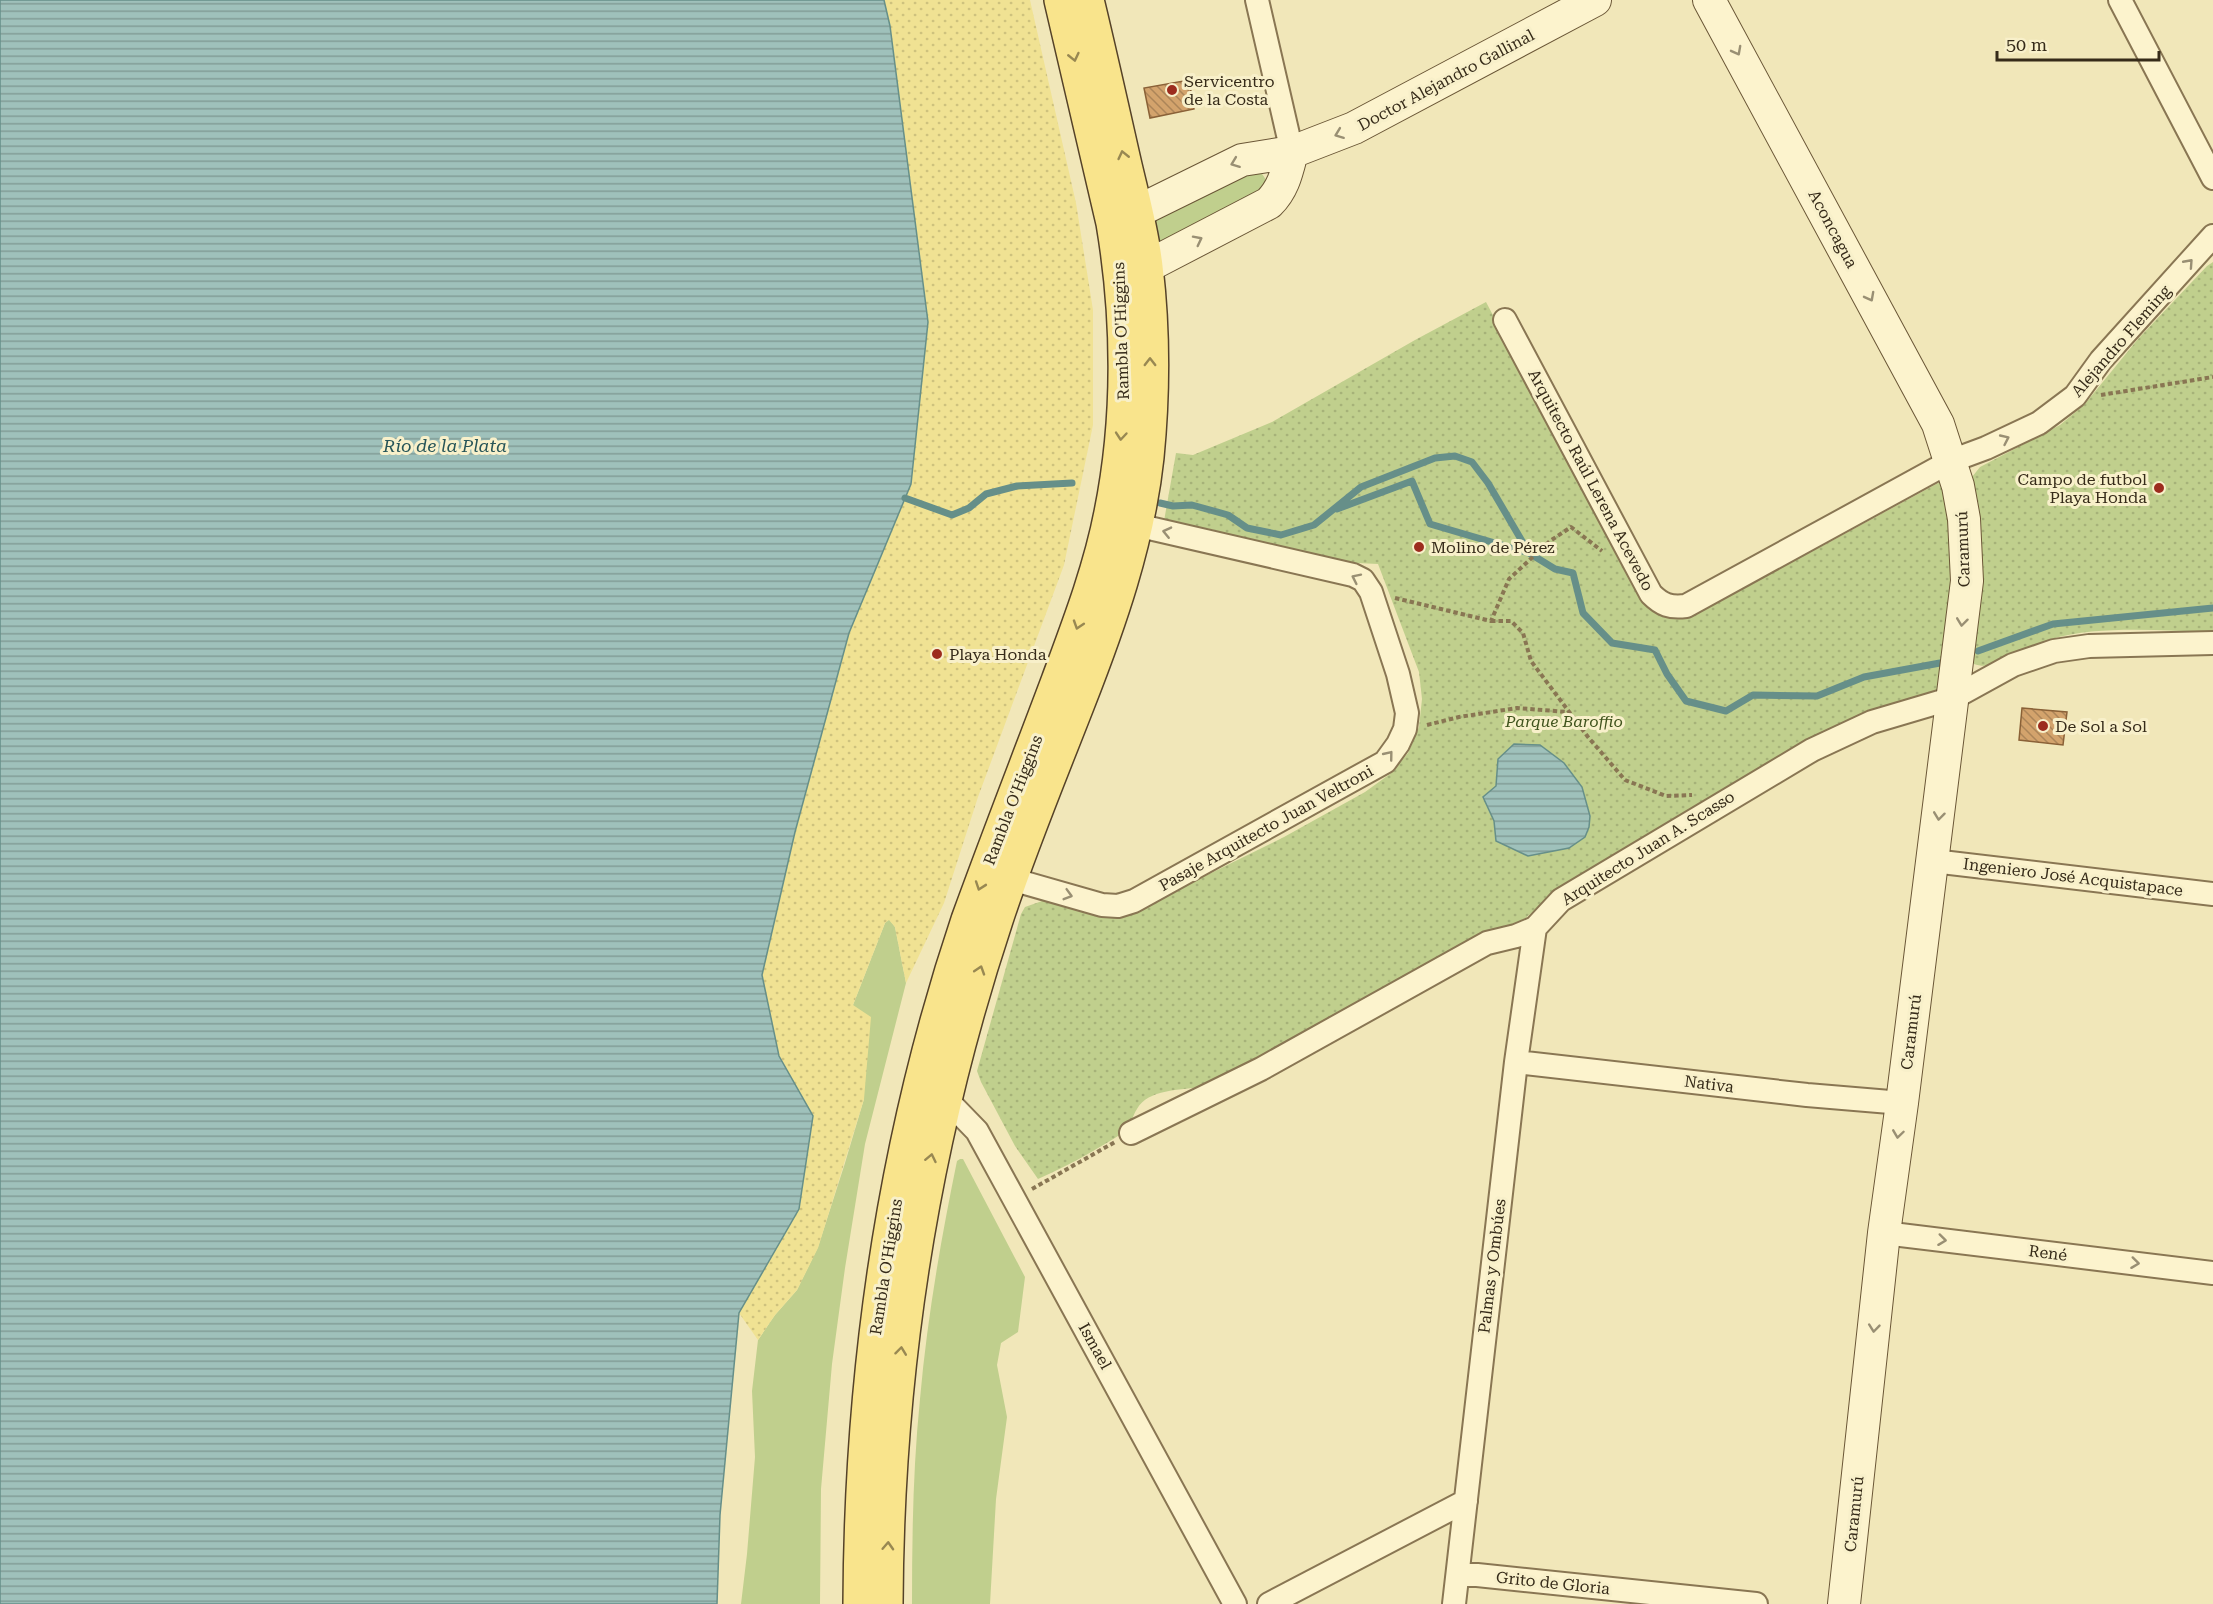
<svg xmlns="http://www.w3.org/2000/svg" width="2213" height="1604" font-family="'Roboto Serif',serif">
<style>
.grass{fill:#c0cf8d}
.sand{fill:url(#sand-dots)}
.park{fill:url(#park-dots)}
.water{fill:url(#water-rules);stroke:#668f89;stroke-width:1.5}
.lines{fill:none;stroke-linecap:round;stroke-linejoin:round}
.stream{stroke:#668f89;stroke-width:7}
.building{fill:url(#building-back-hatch);stroke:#8a6137;stroke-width:1.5}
.minor-casing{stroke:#897653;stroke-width:26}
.secondary-casing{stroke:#6a5636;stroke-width:34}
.primary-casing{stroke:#554228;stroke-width:36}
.path{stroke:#897653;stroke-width:4;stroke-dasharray:4.5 3;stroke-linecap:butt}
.minor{stroke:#fcf3cd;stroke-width:22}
.secondary{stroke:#fcf3cd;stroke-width:32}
.primary{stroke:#f9e48c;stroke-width:33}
.oneway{stroke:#998f73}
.oneway2{stroke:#988852}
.poi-dot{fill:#9c2c1e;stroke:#f8f0ca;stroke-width:2}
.labels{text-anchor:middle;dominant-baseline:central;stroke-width:6;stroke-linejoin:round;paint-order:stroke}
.street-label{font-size:16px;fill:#362b19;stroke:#f8f0ca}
.poi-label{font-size:16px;fill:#362b19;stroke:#f8f0ca;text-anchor:start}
.park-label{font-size:16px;font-style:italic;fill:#41541e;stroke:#f8f0ca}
.water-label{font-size:18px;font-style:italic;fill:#275558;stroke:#f8f0ca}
</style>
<defs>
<pattern id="sand-dots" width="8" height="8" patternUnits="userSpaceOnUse" patternTransform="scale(1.5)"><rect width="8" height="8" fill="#f0e293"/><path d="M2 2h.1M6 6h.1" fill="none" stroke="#cec27e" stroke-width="1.8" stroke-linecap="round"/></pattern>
<pattern id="park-dots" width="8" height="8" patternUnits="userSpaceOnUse" patternTransform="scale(1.5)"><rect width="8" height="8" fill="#c0cf8d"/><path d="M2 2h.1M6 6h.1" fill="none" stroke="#a6b279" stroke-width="1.8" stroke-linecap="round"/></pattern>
<pattern id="water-rules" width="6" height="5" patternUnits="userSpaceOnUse" patternTransform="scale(1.5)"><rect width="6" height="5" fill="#9fc1bb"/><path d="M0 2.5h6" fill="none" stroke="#829d97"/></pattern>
<pattern id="building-back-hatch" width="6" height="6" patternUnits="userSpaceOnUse" patternTransform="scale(1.5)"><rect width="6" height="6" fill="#d3a36c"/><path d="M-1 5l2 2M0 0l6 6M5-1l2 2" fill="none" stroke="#ac8558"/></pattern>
</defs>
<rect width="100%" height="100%" fill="#f1e7b9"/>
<path class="grass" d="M1257 169C1265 176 1268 181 1266 191L1165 243 1158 240 1153 220Z
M889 919 895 927 906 983 865 1144 845 1268 832 1364 821 1489 820 1604H741L747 1554 755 1457 752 1391 758 1340 775 1315 797 1290 818 1247 845 1163 864 1099 853 1005 885 923Z
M960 1159H963L1025 1277 1018 1332 1001 1343 997 1365 1007 1417 996 1499 990 1604H912C912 1536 913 1467 920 1399 927 1319 941 1239 957 1161Z"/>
<path class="sand" d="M884 0H1030L1076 203 1093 310V425L1064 565 978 797 944 903 906 983 895 927 889 920 885 923 853 1005 871 1017 864 1099 818 1248 797 1290 775 1315 758 1340 739 1313 799 1209 813 1116 779 1056 762 975 795 832 849 633 911 484 928 322 890 26Z"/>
<path class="park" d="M2213 262V632C2162 631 2101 625 2051 639 2029 645 1997 673 1974 664L1973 660 1969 485 1972 477 1980 467 2060 425 2084 405 2138 339 2207 266Z
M1486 302 1642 597 1689 616 1826 544 1940 482 1949 512 1953 582 1941 695 1888 709 1827 731 1778 757 1663 828 1601 862 1548 899 1515 927 1200 1087C1181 1090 1148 1089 1137 1109 1132 1116 1131 1128 1124 1132 1097 1150 1067 1166 1038 1179L1015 1146 981 1082 977 1071 1021 914 1025 907 1045 900 1120 918 1284 837 1365 792 1390 774 1408 753 1419 727 1422 699 1419 672 1378 564 1336 562 1306 556 1210 529 1164 521 1176 453 1193 455 1272 422 1415 340Z"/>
<path class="water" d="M0 0H884L890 26 928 322 911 484 849 633 795 832 762 975 779 1056 813 1116 799 1209 739 1313 720 1515 717 1604H0Z
M1514 744 1540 745 1564 763 1582 787 1590 816 1589 827 1585 837 1569 848 1528 856 1496 841 1494 821 1483 797 1496 786 1498 759Z"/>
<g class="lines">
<path class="stream" d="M905 498 952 515 969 508 986 494 1017 486 1072 483
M1160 503 1173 506 1192 505 1228 515 1247 528 1281 535 1314 525 1361 487 1435 458 1455 456 1472 462 1488 483 1529 553 1555 569 1573 573 1583 613 1612 643 1655 650 1667 674 1686 701 1726 711 1753 695 1817 696 1864 677 1940 663
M1337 509 1412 481 1430 524 1529 553
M1978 651 2053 624 2213 608"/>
</g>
<path class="building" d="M1189 80 1194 109 1150 118 1144 88Z
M2022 708 2067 712 2063 745 2019 740Z"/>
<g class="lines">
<g class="minor-casing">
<path id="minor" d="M1257 0 1292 152
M2120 0 2213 178
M1505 320 1651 594C1662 605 1670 608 1686 606L1951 461 1986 448 2039 423 2075 396 2101 360 2213 236
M1933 861 2213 894
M1011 879 1102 905 1118 906 1134 901 1385 762 1398 744 1405 729 1407 713 1398 674 1371 592 1363 580 1353 575 1136 525
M1516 1062 1807 1095 1902 1103
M944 1097 977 1131 1235 1604
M1131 1133 1261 1069 1487 943 1516 936 1535 928 1561 900 1812 750 1872 722 1953 698 2013 665 2054 651 2089 646 2213 643
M1884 1233 2213 1273
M1458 1573 1756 1604
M1269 1604 1466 1501
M1454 1604 1516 1062 1535 928"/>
</g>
<g class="secondary-casing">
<path id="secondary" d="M1709 0 1938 424 1958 486 1964 519 1967 581 1902 1103 1884 1233 1844 1604
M1114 223 1242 160 1292 152 1354 128 1595 0
M1146 267 1269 203C1284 188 1287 171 1292 152"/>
</g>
<g class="primary-casing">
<path id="primary" d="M860 1604C861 1372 894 1140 968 920 997 840 1028 761 1058 681 1078 627 1100 570 1111 513 1130 419 1129 318 1113 223L1061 0
M886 1604C887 1369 922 1143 996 920 1020 847 1050 775 1078 703 1109 624 1138 542 1147 457 1153 396 1153 327 1146 267 1142 231 1132 196 1124 161 1112 108 1100 54 1087 0"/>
</g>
<path class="path" d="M2101 395 2213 377
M1395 598 1491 621 1509 579 1550 541 1571 527 1602 551
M1491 621H1511L1523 633 1531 661 1588 737 1625 780 1666 796 1692 795
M1427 725 1459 717 1517 708 1568 712
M1032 1189 1115 1142"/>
<use href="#minor" class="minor"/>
<use href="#secondary" class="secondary"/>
<use href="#primary" class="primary"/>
</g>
<defs><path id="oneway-chevron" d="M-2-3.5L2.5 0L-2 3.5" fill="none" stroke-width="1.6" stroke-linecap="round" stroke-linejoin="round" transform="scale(1.5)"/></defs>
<g class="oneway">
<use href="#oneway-chevron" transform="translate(1737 51) rotate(62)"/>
<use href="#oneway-chevron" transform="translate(1339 134) rotate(159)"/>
<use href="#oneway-chevron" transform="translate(1235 163) rotate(159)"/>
<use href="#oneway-chevron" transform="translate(1198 240) rotate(-27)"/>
<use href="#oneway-chevron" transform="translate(2189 263) rotate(-48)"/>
<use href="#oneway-chevron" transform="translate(1870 297) rotate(62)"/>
<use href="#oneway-chevron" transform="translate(2005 439) rotate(-25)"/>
<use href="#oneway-chevron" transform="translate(1167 532) rotate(-167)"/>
<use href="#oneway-chevron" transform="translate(1356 578) rotate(-154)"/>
<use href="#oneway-chevron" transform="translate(1962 622) rotate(97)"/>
<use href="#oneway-chevron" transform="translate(1389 755) rotate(-51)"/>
<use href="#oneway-chevron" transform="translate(1939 816) rotate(97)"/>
<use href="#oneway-chevron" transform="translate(1068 895) rotate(16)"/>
<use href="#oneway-chevron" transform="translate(1898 1134) rotate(98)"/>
<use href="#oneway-chevron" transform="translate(1942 1240) rotate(7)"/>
<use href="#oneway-chevron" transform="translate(2135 1263) rotate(7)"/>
<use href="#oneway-chevron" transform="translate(1874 1328) rotate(96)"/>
</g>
<g class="oneway2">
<use href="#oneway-chevron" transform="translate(1074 57) rotate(77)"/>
<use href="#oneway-chevron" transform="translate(1123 155) rotate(-103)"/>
<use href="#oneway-chevron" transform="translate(1150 362) rotate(-90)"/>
<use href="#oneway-chevron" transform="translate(1121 436) rotate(95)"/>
<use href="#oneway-chevron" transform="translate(1078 625) rotate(108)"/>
<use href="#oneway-chevron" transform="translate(980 886) rotate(109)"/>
<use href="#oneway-chevron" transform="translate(980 970) rotate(-72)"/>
<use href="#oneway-chevron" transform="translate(931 1158) rotate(-78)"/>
<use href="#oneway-chevron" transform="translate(901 1351) rotate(-83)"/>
<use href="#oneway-chevron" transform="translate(888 1546) rotate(-87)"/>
</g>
<g class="poi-dot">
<circle cx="1172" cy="90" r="6"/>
<circle cx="2159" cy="488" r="6"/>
<circle cx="1419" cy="547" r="6"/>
<circle cx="937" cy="654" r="6"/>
<circle cx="2043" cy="726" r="6"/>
</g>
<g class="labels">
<g class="street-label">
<text transform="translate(1446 80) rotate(-28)">Doctor Alejandro Gallinal</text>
<text transform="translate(1833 229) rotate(62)">Aconcagua</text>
<text transform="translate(1121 331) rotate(-92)">Rambla O'Higgins</text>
<text transform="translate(2121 341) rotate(-49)">Alejandro Fleming</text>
<text transform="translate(1591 480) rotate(62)">Arquitecto Raúl Lerena Acevedo</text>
<text transform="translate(1963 549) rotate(-92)">Caramurú</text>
<text transform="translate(1013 800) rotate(-69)">Rambla O'Higgins</text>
<text transform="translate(1266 828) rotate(-29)">Pasaje Arquitecto Juan Veltroni</text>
<text transform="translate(1648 848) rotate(-32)">Arquitecto Juan A. Scasso</text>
<text transform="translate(2073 877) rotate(7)">Ingeniero José Acquistapace</text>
<text transform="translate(1911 1032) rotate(-83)">Caramurú</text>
<text transform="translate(1709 1084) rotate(7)">Nativa</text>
<text transform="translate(2048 1253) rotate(7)">René</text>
<text transform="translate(1492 1266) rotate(-83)">Palmas y Ombúes</text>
<text transform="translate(886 1267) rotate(-81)">Rambla O'Higgins</text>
<text transform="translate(1095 1346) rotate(61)">Ismael</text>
<text transform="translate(1854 1514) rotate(-84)">Caramurú</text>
<text transform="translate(1553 1583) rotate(6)">Grito de Gloria</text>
</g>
<g class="poi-label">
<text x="1184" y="81">Servicentro<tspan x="1184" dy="18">de la Costa</tspan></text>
<text x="2147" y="479" text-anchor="end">Campo de futbol<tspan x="2147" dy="18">Playa Honda</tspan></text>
<text x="1431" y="547">Molino de Pérez</text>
<text x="949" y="654">Playa Honda</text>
<text x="2055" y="726">De Sol a Sol</text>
</g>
<g class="park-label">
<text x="1564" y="721">Parque Baroffio</text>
</g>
<g class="water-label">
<text x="445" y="445">Río de la Plata</text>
</g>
</g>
<path d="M1997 51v9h162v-9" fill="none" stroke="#362b19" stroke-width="3"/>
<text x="2006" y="51" font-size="18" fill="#362b19" stroke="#f8f0ca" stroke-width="4.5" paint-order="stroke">50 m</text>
</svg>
